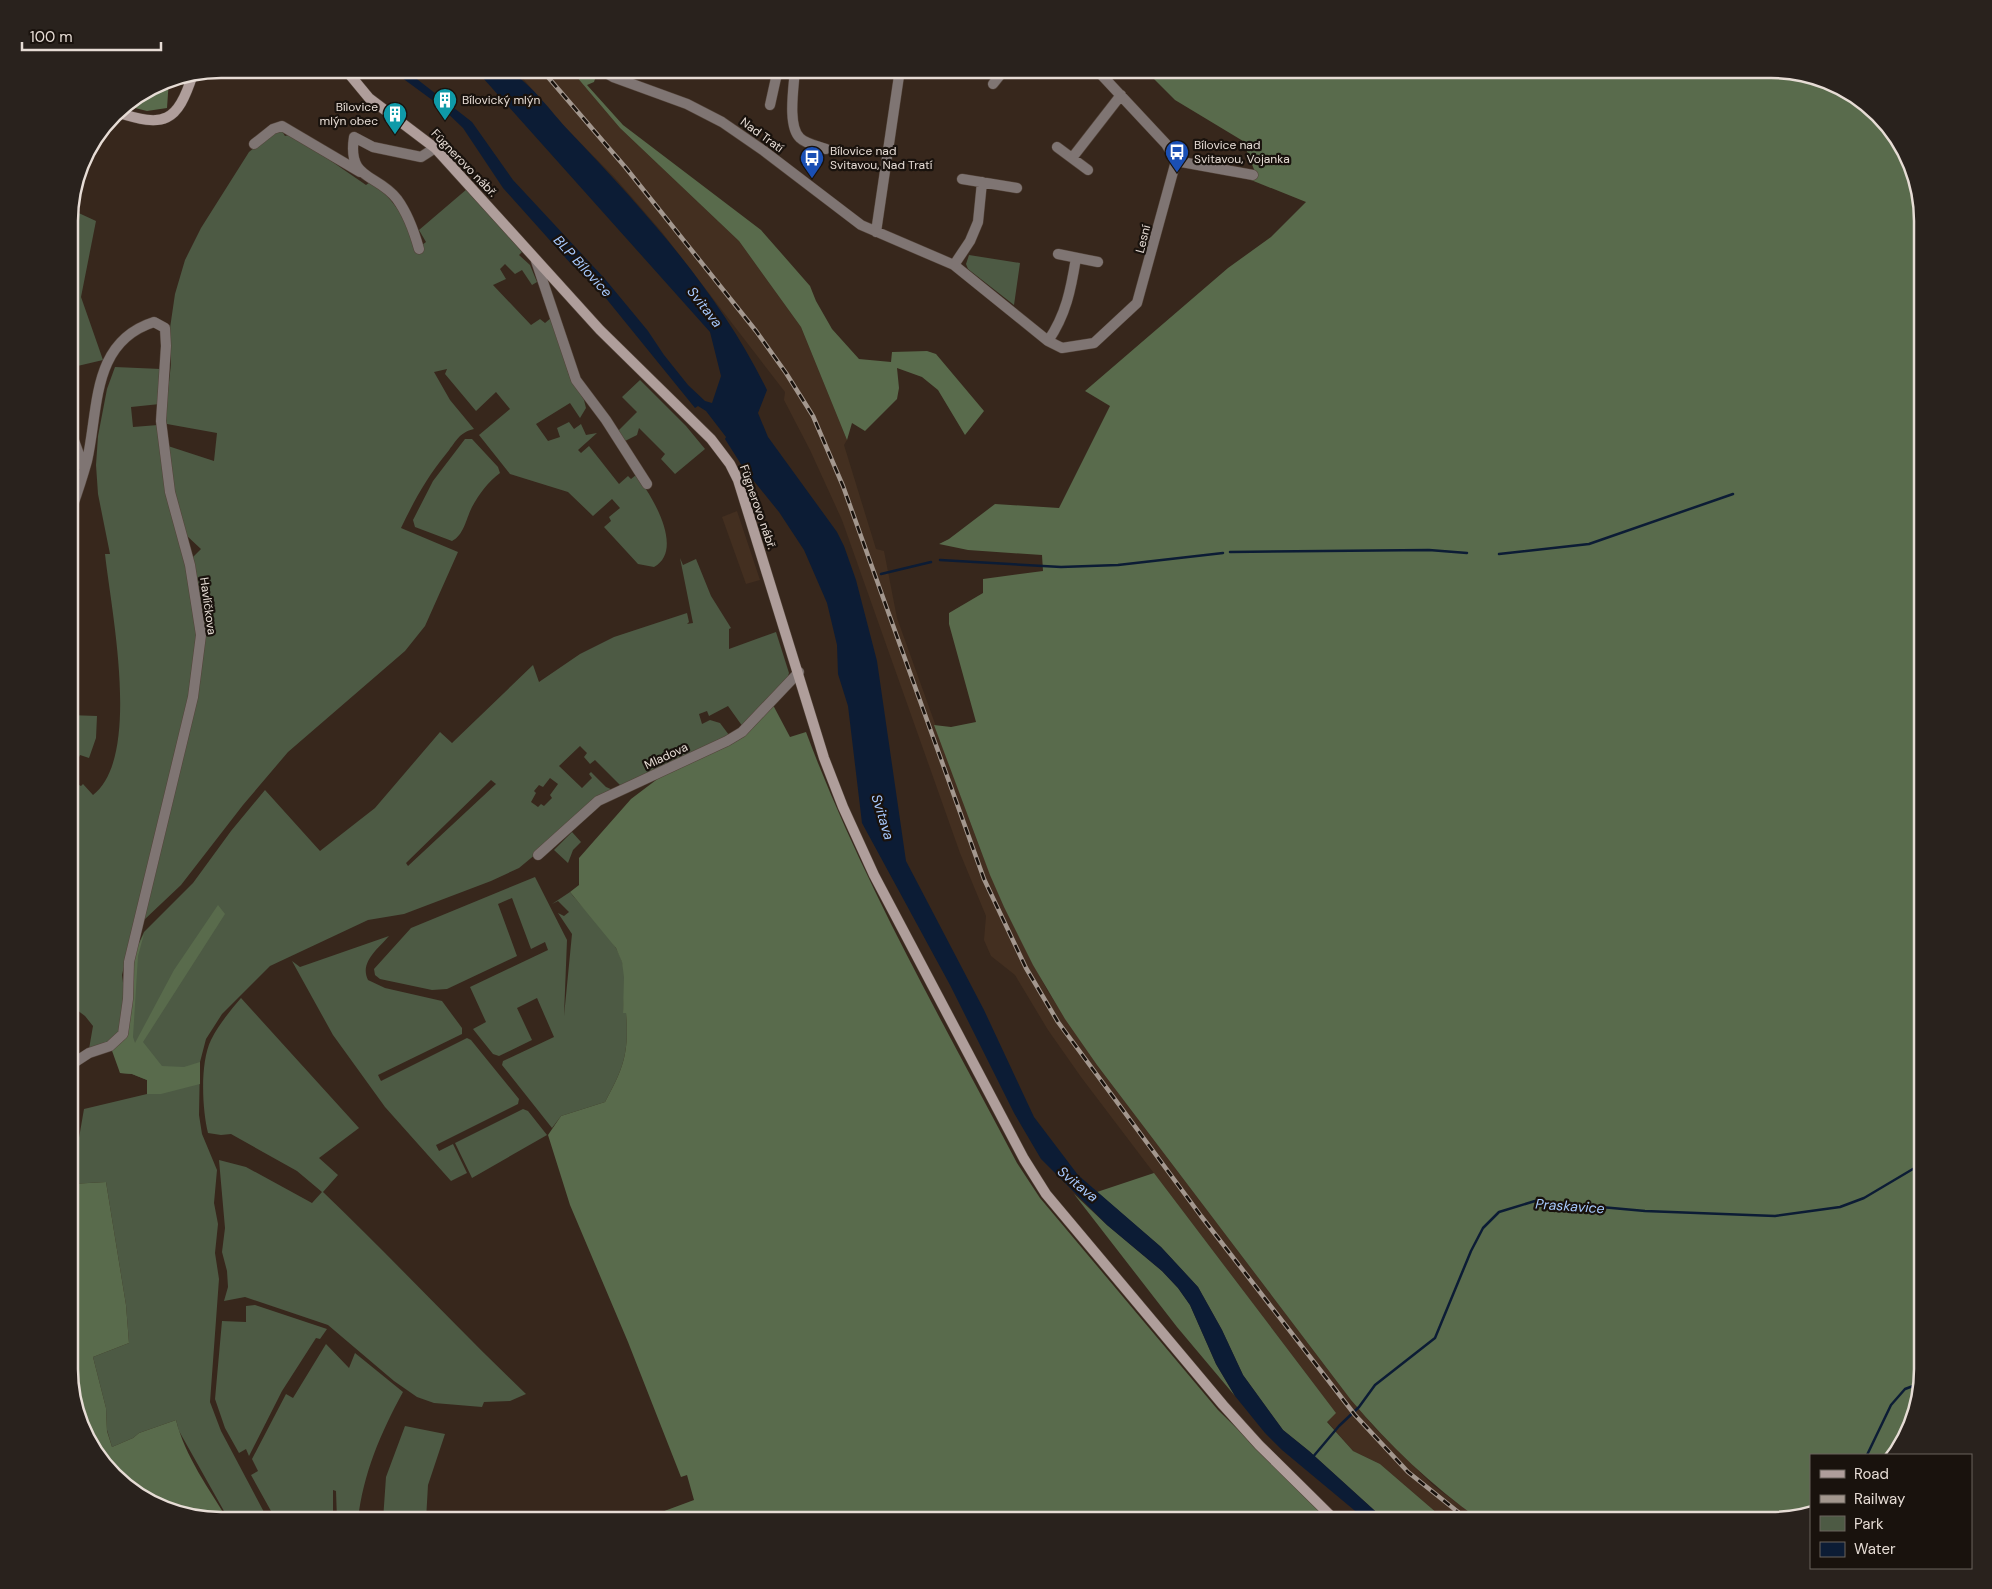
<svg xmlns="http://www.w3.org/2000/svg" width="1992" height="1589" font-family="'DM Sans',sans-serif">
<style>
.built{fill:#432f20}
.green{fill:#4d5a44;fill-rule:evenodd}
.forest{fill:#596b4c}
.water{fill:#0c1c35}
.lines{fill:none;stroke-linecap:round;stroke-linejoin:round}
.stream{stroke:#0c1c35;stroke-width:2.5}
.street-casing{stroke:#53443a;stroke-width:11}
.secondary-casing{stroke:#53443a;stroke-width:11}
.street{stroke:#7f7573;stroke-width:10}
.secondary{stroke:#af9e9b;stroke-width:10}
.rail-casing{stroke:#a3978e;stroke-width:4.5}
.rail{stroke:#19120d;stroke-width:2.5;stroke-dasharray:8;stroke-linecap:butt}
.labels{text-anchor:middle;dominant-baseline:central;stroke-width:4.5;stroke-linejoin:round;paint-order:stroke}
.poi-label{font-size:12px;fill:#e6dcd5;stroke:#19120d;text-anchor:start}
.street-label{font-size:12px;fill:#e6dcd5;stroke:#19120d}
.water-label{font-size:14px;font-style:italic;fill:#a7c9fe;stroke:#19120d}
.rim{fill:none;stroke:#e6dcd5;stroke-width:2.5}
</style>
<rect width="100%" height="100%" fill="#37271c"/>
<path class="built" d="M515 69H570L620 128 739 241 801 327 847 440 844 445 876 549 884 551 897 618 979 846 1004 907 1047 990 1097 1065 1351 1400 1375 1428 1434 1486 1480 1520H1445L1380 1464 1353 1451 1327 1421 1335 1412 1081 1077 1048 1030 1015 975 991 956 984 940 986 916 960 853 842 520 810 450 784 400 785 392 661 231 615 178 556 118Z
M737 511 760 580 746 584 722 517Z"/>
<path class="green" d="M275 131H282L285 136 292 134 366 185 370 182C398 201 406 222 419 253L424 250 422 245 426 242 419 230 467 189 470 192 522 252 519 255 530 265 537 282 532 285 522 270 515 274 505 264 500 269 506 279 493 285 531 325 540 319 545 323 551 318 569 375 584 400 586 408 580 418 570 403 536 424 548 441 560 437 557 428 569 422 574 429 581 424 586 435 597 433 578 450 581 453 589 446 619 484 628 476 631 479 636 475C652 495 685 550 654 567L638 564 604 527 611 521 609 517 620 508 612 499 593 516 568 492 510 474 479 435 510 409 496 392 476 411 445 374 447 369 434 372 450 400 474 429C459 432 455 443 446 454 427 477 414 501 401 528L458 552 425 626 405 651 288 752 243 805 181 885 144 920 199 677 191 559 201 549 186 535 176 503 168 446 214 461 217 433 167 424 165 418 171 364 170 328 175 294 185 260 201 228 249 152Z
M70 209 96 221 81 297 103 360 69 368Z
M969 255 1020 263 1014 305 968 269 966 264Z
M115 367 161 369 160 404 131 407 133 427 158 425 195 610 197 660 122 975C125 995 126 1021 116 1039L89 1049 93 1026 85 1016 69 1004V995L72 991 69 988V715L97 716 96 738 89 758 80 755 71 775 77 779 75 783 81 786 83 784 93 795C142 757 111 610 105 554H110L98 494 96 465 98 436 107 389Z
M640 380 686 426 705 449 675 474 661 459 665 454 639 428 637 435 625 441 618 431 637 412 622 397Z
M465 439H472L498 467 500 473C488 482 479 494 472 507 466 519 464 535 452 541L415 527 413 520 433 481Z
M680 558 683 565 696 559 711 596 731 628 729 629V649L776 632 789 673 787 679 743 727 728 706 709 716 707 711 699 714 702 724 710 720 720 723 729 735 621 786 595 760 590 764 584 757 587 753 580 746 559 766 582 788 592 778 589 774 591 772 606 787 613 790 519 868 491 881 404 914 368 920 270 966 222 1014 206 1039 200 1062 199 1115 202 1134 217 1170 214 1203 218 1224 215 1253 219 1279 210 1402 221 1431 265 1514 255 1520H229L179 1431 176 1420 139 1433 133 1438 112 1447 107 1430 106 1408 93 1357 129 1343 126 1305 106 1182 71 1184 84 1109 147 1094V1080L132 1074 120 1073 117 1046 133 956 144 932 193 883 231 831 265 790 320 851 375 808 440 732 452 743 533 665 539 682 580 654 614 637 687 613 689 622 687 624 693 623ZM550 778 558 784 550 795 552 798 544 806 541 804 538 807 531 802 536 793 534 791 539 785 543 787ZM491 780 496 784 408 866 406 863Z
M572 832 581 842 573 850 568 863 554 850Z
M535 877 567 940 564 1016 572 934 558 913 564 916 569 912 558 901 552 904 570 892C585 911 615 938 622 961 627 977 624 996 623 1013H626C629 1053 624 1067 605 1102L561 1116 552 1128 502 1065 503 1061 554 1037 537 998 517 1008 532 1040 499 1056 493 1054 473 1029 486 1022 470 987 548 950 545 942 531 949 512 898 498 904 517 956 447 989 432 990 380 979 375 975 374 969 411 928Z
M389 936C379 948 359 962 368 980L385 988 442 1001 462 1028V1034L378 1075 381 1081 467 1038 471 1040 519 1099 518 1104 436 1145 439 1151 453 1144 467 1173 451 1181 385 1107 333 1035 292 961 300 967Z
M241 998 359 1128 319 1158 338 1175 323 1192C392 1258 457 1328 526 1394L510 1401 484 1402 482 1407 434 1403 417 1397 394 1381 328 1325 245 1297 224 1301 228 1287 227 1271 222 1252 225 1228 219 1160 246 1167 312 1203 322 1192 297 1171 231 1134 221 1135 208 1133C202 1109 200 1062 211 1040 219 1024 230 1011 241 998Z
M523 1109 528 1111 547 1135 472 1178 455 1143Z
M255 1305 327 1329 320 1339 316 1338 282 1391 249 1456 246 1449 239 1453 225 1428 215 1399 222 1321 246 1322V1306Z
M326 1344 349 1368 355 1353 403 1392C381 1432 363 1474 358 1520H337L336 1491 333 1490V1520H276L251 1475 258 1471 252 1459 286 1394 293 1398Z
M405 1426 445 1434 428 1485 426 1520H383L386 1477Z"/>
<path class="forest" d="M570 69 592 70 596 76 594 82 587 85 623 125 761 230 810 286 816 301 832 329 859 359 891 362 892 352 927 351 936 354 984 411 965 435 938 390 922 377 897 368 899 388 897 399 865 431 852 423 847 440 801 327 739 241 620 128Z
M1144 69H1771L1829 80 1871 106 1908 154 1923 221V1368L1915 1417 1893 1455H1811V1511L1771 1520H1480C1431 1485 1390 1446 1351 1400L1097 1065 1065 1019 1033 965 1004 907 990 875 934 725 951 727 976 722 949 624V613L983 593V579L1043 571 1042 555 968 550 939 544 949 539 995 504 1059 508 1110 406 1085 391 1228 268 1271 237 1306 202 1251 180 1255 172 1243 141 1175 100Z
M169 79 167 108 147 111 123 105 163 80Z
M773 705 790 737 806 732C862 882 943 1022 1017 1163L1040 1198 1218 1410 1330 1520H640L694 1500 687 1475 681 1477 628 1342 570 1205 548 1135 561 1116 605 1102C624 1067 629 1053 626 1013H623L624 977 622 962 616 948 570 892 579 885V858L631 799 664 774 746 735Z
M218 905 225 914 143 1042 162 1066 184 1067 200 1062V1084L161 1094H147V1080L132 1074 120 1073 111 1048 117 1046 133 956 144 934 138 956 133 1037 135 1043 174 970Z
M1154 1173 1336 1413 1327 1422 1353 1451 1380 1464 1445 1520H1385L1309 1451 1283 1430 1243 1375 1222 1330 1198 1287 1161 1247 1097 1192Z
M106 1182 126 1305 129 1343 93 1357 106 1408 107 1431 112 1447 133 1438 139 1433 176 1420C185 1456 209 1489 228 1520L163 1509 121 1483 85 1436 69 1378V1344L79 1302 69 1300V1194L71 1184Z
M1074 1194 1107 1225 1162 1271 1178 1288 1190 1305 1216 1364 1235 1396 1177 1327Z"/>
<path class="water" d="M390 69H404L472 122 513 180 605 279 648 331 664 355 688 385 705 401 712 403 721 376 710 332 475 69C484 69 501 66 508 70 534 86 550 111 570 132 644 210 719 292 767 390L758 413 768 437 837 532 844 546 856 580 877 661 906 861 984 1010 1034 1117 1078 1175 1161 1247 1198 1287 1222 1330 1243 1375 1283 1430 1309 1451 1385 1520H1366L1282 1450 1265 1433 1235 1396 1216 1364 1190 1305 1178 1288 1162 1271 1107 1225 1041 1159 1014 1113 950 985 862 823 848 706 838 674 837 645 827 603 804 550 779 512 744 469 725 439 726 437 706 411 698 406 695 408 596 286 572 265 503 188 463 128 439 105Z"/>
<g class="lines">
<path class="stream" d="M1230 552 1429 550 1467 553
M1499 554 1589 544 1733 494
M940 560 1061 567 1118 565 1223 553
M881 574 931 562
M1867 1455 1891 1405 1905 1389 1921 1383
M1312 1458 1339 1426 1359 1407 1375 1385 1435 1338 1471 1251 1483 1228 1499 1212 1535 1201 1645 1211 1775 1216 1840 1207 1864 1198 1923 1163"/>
<g class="street-casing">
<path id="street" d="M599 69 613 77 687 104 722 122 764 151 861 225 954 265 1048 341 1062 348 1094 343 1137 303 1176 161 1166 144 1096 69
M795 69C794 86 787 126 800 138 806 144 818 146 826 149
M993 84 1005 69
M770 105 778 69
M254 144 273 129 282 126 360 172
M1057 147 1088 170
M1072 158 1121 95
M1176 161 1253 175
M962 179 1017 188
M876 232 900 69
M419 249C414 231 408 214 397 199 377 173 347 181 354 137L373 147 421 157 435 148
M1058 254 1098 262
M536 261 576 380 606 420 647 484
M954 265 970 241 978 222 982 182
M1048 341C1066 315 1071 289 1076 258
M69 427 84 468
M538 855 598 801 727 741 742 732 799 672
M69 1066 89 1053 110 1046 123 1034 128 999 129 962 193 697 201 635 190 565 170 492 161 421 166 346 165 328 154 322C91 342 99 408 87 461 82 479 76 497 69 516"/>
</g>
<g class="secondary-casing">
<path id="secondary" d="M345 69 369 98 435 148 600 330 711 439 730 464 738 480 824 758 843 807 874 875 1024 1159 1046 1194 1223 1405 1259 1445 1335 1520
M116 112C165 128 177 123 193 74"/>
</g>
<use href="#street" class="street"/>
<use href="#secondary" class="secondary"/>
<g class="rail-casing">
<path id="rail" d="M541 69 626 168 756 331 786 373 813 416 843 486 984 879 1026 968 1058 1022 1201 1216 1355 1415 1408 1472 1468 1520"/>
</g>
<use href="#rail" class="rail"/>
</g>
<defs>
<g id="building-pin" transform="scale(1.25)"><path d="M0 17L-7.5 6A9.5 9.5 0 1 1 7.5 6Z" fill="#0f9aa8" stroke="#19120d"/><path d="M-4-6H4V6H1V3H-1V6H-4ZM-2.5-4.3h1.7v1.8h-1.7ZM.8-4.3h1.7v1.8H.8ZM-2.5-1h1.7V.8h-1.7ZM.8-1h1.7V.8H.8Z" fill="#fff"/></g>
<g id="bus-pin" transform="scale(1.25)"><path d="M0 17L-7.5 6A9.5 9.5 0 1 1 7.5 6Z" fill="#1a4fb4" stroke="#19120d"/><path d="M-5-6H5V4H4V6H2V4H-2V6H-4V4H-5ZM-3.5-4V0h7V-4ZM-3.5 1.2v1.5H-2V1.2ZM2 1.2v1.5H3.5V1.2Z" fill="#fff"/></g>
</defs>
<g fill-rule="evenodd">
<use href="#building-pin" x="445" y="100"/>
<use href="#building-pin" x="395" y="114"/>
<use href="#bus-pin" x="1177" y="152"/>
<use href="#bus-pin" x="812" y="158"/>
</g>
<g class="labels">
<g class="poi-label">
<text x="462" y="100">Bílovický mlýn</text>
<text x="378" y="107" text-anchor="end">Bílovice<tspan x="378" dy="14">mlýn obec</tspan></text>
<text x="1194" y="145">Bílovice nad<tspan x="1194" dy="14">Svitavou, Vojanka</tspan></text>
<text x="830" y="151">Bílovice nad<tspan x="830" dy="14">Svitavou, Nad Tratí</tspan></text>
</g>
<g class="street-label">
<text transform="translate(762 135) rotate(36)">Nad Tratí</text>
<text transform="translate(464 163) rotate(46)">Fügnerovo nábř.</text>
<text transform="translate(1143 239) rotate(-76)">Lesní</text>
<text transform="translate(758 507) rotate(71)">Fügnerovo nábř.</text>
<text transform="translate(208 606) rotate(82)">Havlíčkova</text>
<text transform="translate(666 756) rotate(-25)">Mladova</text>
</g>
<g class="water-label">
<text transform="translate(583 266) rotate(47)">BLP Bílovice</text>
<text transform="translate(705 307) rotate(52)">Svitava</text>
<text transform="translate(883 817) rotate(73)">Svitava</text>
<text transform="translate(1078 1184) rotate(39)">Svitava</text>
<text transform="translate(1570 1206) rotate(4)">Praskavice</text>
</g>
</g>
<path d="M0 0H1992V1589H0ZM221 78H1771A143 143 0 0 1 1914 221V1369A143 143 0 0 1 1771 1512H221A143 143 0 0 1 78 1369V221A143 143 0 0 1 221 78Z" fill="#29221d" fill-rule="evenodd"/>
<path class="rim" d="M221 78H1771A143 143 0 0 1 1914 221V1369A143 143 0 0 1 1771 1512H221A143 143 0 0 1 78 1369V221A143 143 0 0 1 221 78Z"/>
<rect x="1810" y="1454" width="162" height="115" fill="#19120d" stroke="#6b635d"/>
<rect x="1820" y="1470" width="25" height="8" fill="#af9e9b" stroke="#6b635d"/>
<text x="1854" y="1479" font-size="15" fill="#e6dcd5">Road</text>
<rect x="1820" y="1495" width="25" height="8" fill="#a3978e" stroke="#6b635d"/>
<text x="1854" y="1504" font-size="15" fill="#e6dcd5">Railway</text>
<rect x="1820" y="1516" width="25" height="15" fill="#4d5a44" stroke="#6b635d"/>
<text x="1854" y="1529" font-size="15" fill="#e6dcd5">Park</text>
<rect x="1820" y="1542" width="25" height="15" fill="#0c1c35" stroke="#6b635d"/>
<text x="1854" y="1554" font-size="15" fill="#e6dcd5">Water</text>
<path d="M22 42v8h139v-8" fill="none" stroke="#e6dcd5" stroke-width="2.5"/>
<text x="30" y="42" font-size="15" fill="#e6dcd5" stroke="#19120d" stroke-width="4" paint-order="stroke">100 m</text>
</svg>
